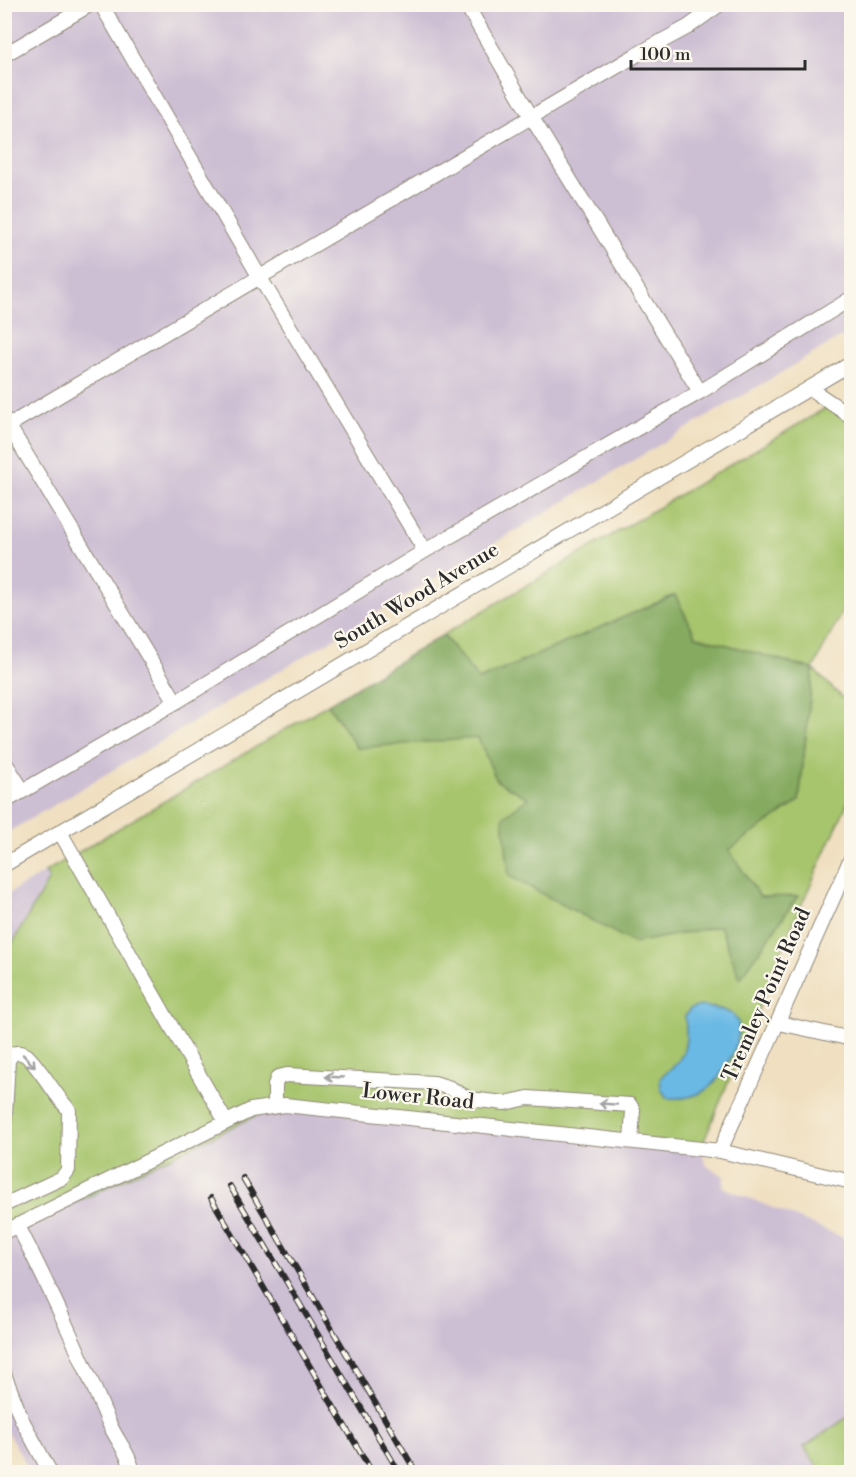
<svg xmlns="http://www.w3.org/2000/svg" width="856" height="1477" font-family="'Libre Bodoni',serif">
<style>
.industrial{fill:#ccbed3}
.green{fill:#a7c56d;stroke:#69784c;stroke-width:1.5}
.forest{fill:#85aa60;stroke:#586a46;stroke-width:1.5}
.water{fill:#6bb9e5;stroke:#4b7288;stroke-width:1.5}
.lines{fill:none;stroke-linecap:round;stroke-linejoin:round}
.minor-casing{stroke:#8e8676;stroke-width:16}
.minor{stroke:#fff;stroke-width:14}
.rail-casing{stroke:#2b2b2b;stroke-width:6}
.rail{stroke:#fbf7ec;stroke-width:4;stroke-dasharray:11;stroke-linecap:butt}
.oneway{stroke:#a0a0a0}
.labels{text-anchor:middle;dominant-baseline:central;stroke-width:4.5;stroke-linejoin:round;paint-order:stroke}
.street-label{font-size:21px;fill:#2b2b2b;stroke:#fbf7ec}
</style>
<rect width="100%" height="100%" fill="#fbf7ec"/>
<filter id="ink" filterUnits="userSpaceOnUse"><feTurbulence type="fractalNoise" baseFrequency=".0167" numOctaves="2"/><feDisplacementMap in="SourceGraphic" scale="12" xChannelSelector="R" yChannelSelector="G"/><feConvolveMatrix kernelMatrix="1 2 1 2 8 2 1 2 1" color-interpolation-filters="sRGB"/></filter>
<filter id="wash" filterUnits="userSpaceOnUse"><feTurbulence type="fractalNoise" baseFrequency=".008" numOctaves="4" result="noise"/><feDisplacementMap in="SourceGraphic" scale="24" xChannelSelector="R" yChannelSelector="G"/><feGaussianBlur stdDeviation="1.35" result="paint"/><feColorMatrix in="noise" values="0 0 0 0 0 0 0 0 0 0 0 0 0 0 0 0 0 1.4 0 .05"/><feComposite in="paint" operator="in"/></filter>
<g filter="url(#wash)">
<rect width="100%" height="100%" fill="#f0e0c1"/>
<path class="industrial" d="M4 5H851V331L5 834Z
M45 872 49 879 7 953 5 980V896Z
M278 1105 701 1149 706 1165 724 1176 723 1187 851 1241V1415L804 1447 821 1472H31L5 1428 4 1236Z"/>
<path class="green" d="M831 405 851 419V594L813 669 851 706V795L792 926 702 1146 278 1105 5 1236 7 953 49 879 45 872 328 704 357 748 478 737 497 781 529 798 634 943 720 926 740 978 797 897H760L728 850 799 801 813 669 695 636 675 595 479 680 443 635Z
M851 1415V1472H821L804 1447Z"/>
<path class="forest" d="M675 595 696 636 813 669 799 801 729 850 760 897 798 896 740 979 720 926 634 943 509 876 503 817 528 798 497 781 478 738 357 748 328 704 443 635 479 680Z"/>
<path class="water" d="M701 1006C711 1008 724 1008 733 1015 752 1030 721 1082 704 1091 693 1098 680 1099 667 1098L661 1089 660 1079C663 1073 669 1071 674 1066 688 1053 687 1034 685 1016L690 1009Z"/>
</g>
<g filter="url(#ink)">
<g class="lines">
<g class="minor-casing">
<path id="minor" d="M101 4 259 276 425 551
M4 55 91 4
M809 388 852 417
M700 392 852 298
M4 418 176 702 423 552 700 392 529 113 466 4
M4 428 638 54 688 27 720 4
M4 761 23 791
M4 802 176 702
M60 832 226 1122
M4 865 852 363
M779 1023 852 1039
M275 1106V1085L278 1077 287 1075 434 1083 450 1088 469 1099 505 1103 528 1098 630 1105 633 1110 631 1141
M4 1132 8 1060 12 1054C17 1052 21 1052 26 1055 38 1065 55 1095 69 1110L68 1170 62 1178 4 1205
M720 1151 852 856
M18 1226C51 1290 81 1356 109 1423 117 1441 129 1453 133 1472
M4 1232 251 1110 285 1105 720 1151 852 1182
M4 1374 22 1420 50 1472"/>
</g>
<use href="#minor" class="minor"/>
<g class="rail-casing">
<path id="rail" d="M243 1178 416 1472
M230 1186 399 1472
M211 1198 372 1472"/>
</g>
<use href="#rail" class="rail"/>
</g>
<defs><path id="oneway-shaft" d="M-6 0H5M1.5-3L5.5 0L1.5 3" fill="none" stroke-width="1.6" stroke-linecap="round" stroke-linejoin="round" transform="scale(1.5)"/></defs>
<g class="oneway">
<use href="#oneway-shaft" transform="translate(29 1061) rotate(47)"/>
<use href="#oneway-shaft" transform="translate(334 1077) rotate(-177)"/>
<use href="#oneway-shaft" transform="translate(608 1104) rotate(-176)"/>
</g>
</g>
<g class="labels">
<g class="street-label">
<text transform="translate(417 596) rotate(-31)">South Wood Avenue</text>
<text transform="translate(767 995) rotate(-66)">Tremley Point Road</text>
<text transform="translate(418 1097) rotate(6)">Lower Road</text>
</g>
</g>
<rect width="856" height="1477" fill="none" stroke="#fbf7ec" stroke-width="24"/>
<path d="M631 60v9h174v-9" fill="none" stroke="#2b2b2b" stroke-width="3"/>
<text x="640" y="60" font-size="18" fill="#2b2b2b" stroke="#fbf7ec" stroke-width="4.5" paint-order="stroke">100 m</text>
</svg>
